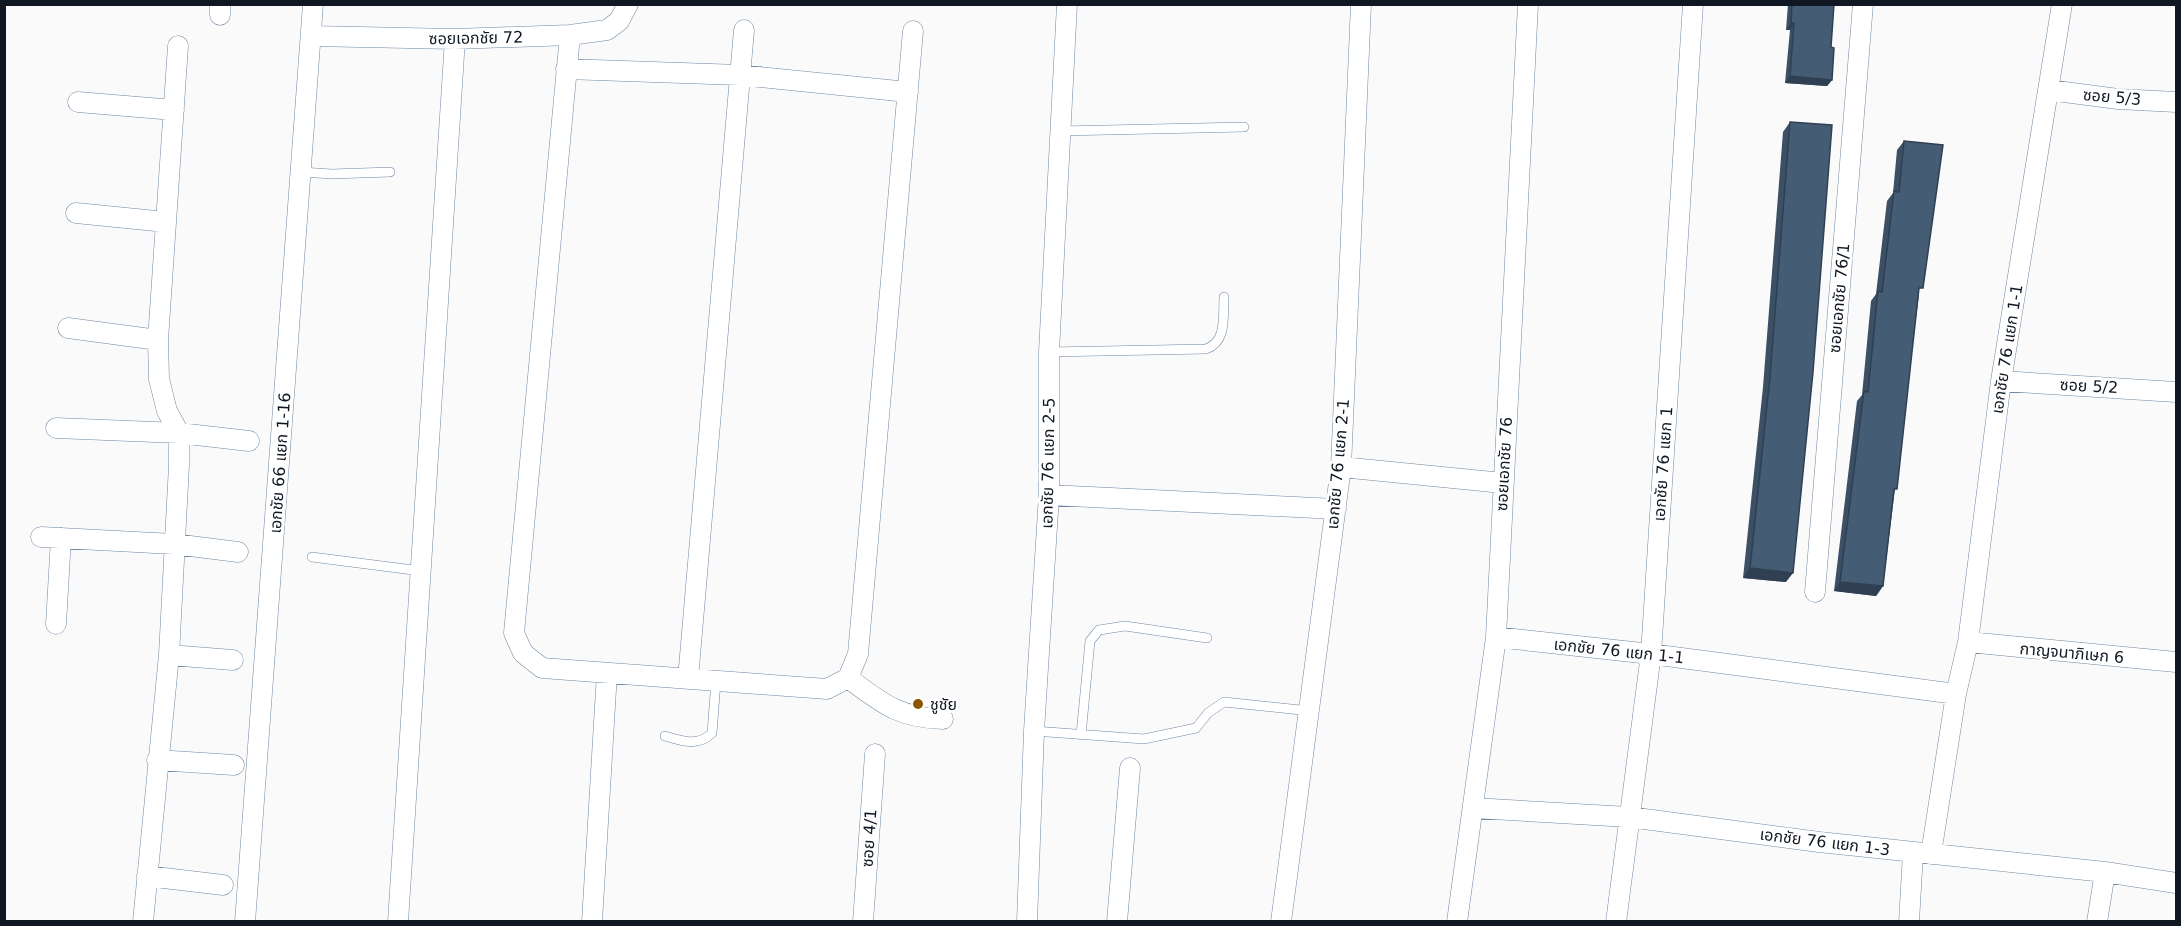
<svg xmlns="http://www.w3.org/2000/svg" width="2181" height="926" font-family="'DejaVu Sans','Noto Sans Thai',sans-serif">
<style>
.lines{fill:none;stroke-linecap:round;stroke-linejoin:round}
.service-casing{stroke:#6f88a2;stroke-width:10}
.minor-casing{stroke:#6f88a2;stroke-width:21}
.service{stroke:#fff;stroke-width:9}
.minor{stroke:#fff;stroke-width:20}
.wall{fill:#3b4f65}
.shaded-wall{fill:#304052}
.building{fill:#455c75;stroke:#304052;stroke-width:1.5}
.poi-dot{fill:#8a5601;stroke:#fff;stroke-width:2}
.labels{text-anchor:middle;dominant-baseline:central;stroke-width:6;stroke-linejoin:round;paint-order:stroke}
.street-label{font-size:16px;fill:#0f1822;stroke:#fff}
.poi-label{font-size:16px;fill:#0f1822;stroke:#fff;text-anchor:start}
</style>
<rect width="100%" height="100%" fill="#fafafa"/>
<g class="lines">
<g class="service-casing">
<path id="service" d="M1061 131 1244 127
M301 172 332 174 390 172
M1049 352 1206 349C1227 342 1223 316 1224 297
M312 557 421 571
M1034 731 1144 739 1196 728 1208 713 1224 702 1310 711
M1081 735 1090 641 1099 630 1125 626 1207 638
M665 736C682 741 698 747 712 733L716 681"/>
</g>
<g class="minor-casing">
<path id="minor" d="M220 15V4
M570 35 514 633 523 653 542 668 827 689 848 678 858 654 913 31
M311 36 455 39 570 35 607 30 619 21 628 4
M566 69 740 75 908 92
M2049 90 2118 99 2176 102
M78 102 174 110
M76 213 166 222
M68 328 158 340
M2001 381 2176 392
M56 428 179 433 249 441
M1341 467 1503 483
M1049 495 1336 509
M41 537 174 544 238 552
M1815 592 1863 4
M56 624 61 538
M1496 637 1651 654 1956 694
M1968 642 2176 662
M169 655 233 660
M848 678C883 704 899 718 943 719
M688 679 744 30
M157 760 234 765
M1473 808 1629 817 1819 842 2105 872 2176 883
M1931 854 1956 694 1968 642 2001 381 2062 4
M147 876 223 885
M143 922 169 655 179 465V433L167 411 159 379 158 340 178 46
M245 922 313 4
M398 922 455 39
M592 922 607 673
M863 922 875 754
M1027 922 1034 731 1049 495V352L1067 4
M1117 922 1130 768
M1281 922 1341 467 1361 4
M1457 922 1496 637 1528 4
M1616 922 1651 654 1693 4
M1909 922 1913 853
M2097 922 2105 872"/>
</g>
<use href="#service" class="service"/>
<use href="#minor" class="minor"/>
</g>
<path class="wall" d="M1788 4H1834L1831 47 1832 80 1827 86 1785 83 1790 30H1786Z
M1790 122 1786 582 1743 578 1763 387 1783 132Z
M1904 141 1919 294 1883 586 1876 596 1834 591 1857 401 1862 395 1871 301 1876 294 1887 201 1893 193 1897 150Z"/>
<path class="shaded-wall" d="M1791 23H1794L1790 30H1786Z
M1790 76 1832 80 1827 86 1785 83Z
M1750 568 1793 573 1786 582 1743 578Z
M1840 582 1883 586 1876 596 1834 591Z"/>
<path class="building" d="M1792 4H1834L1831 47 1834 48 1832 80 1790 76 1794 23H1791Z
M1790 122 1832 125 1813 372 1793 573 1750 568 1770 377Z
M1904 141 1943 145 1923 288H1919L1897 489H1894L1883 586 1840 582 1864 391 1868 392 1878 291 1882 292 1894 191 1899 192Z"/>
<circle class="poi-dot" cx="918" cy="704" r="6"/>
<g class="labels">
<g class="street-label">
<text transform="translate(476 38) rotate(-1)">ซอยเอกชัย 72</text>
<text transform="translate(2112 97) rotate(5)">ซอย 5/3</text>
<text transform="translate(1839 298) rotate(-85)">ซอยเอกชัย 76/1</text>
<text transform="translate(2007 349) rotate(-81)">เอกชัย 76 แยก 1-1</text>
<text transform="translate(2089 386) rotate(3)">ซอย 5/2</text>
<text transform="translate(280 463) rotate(-86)">เอกชัย 66 แยก 1-16</text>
<text transform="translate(1048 463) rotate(-89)">เอกชัย 76 แยก 2-5</text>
<text transform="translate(1338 464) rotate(-85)">เอกชัย 76 แยก 2-1</text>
<text transform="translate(1504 464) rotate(-87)">ซอยเอกชัย 76</text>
<text transform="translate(1663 464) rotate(-86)">เอกชัย 76 แยก 1</text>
<text transform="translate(1619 651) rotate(6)">เอกชัย 76 แยก 1-1</text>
<text transform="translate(2072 653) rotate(5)">กาญจนาภิเษก 6</text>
<text transform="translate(869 838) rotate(-86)">ซอย 4/1</text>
<text transform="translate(1825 842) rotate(7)">เอกชัย 76 แยก 1-3</text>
</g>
<g class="poi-label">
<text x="930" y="704">ชูชัย</text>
</g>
</g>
<rect width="2181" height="926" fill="none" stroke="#0f1822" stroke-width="12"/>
</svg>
